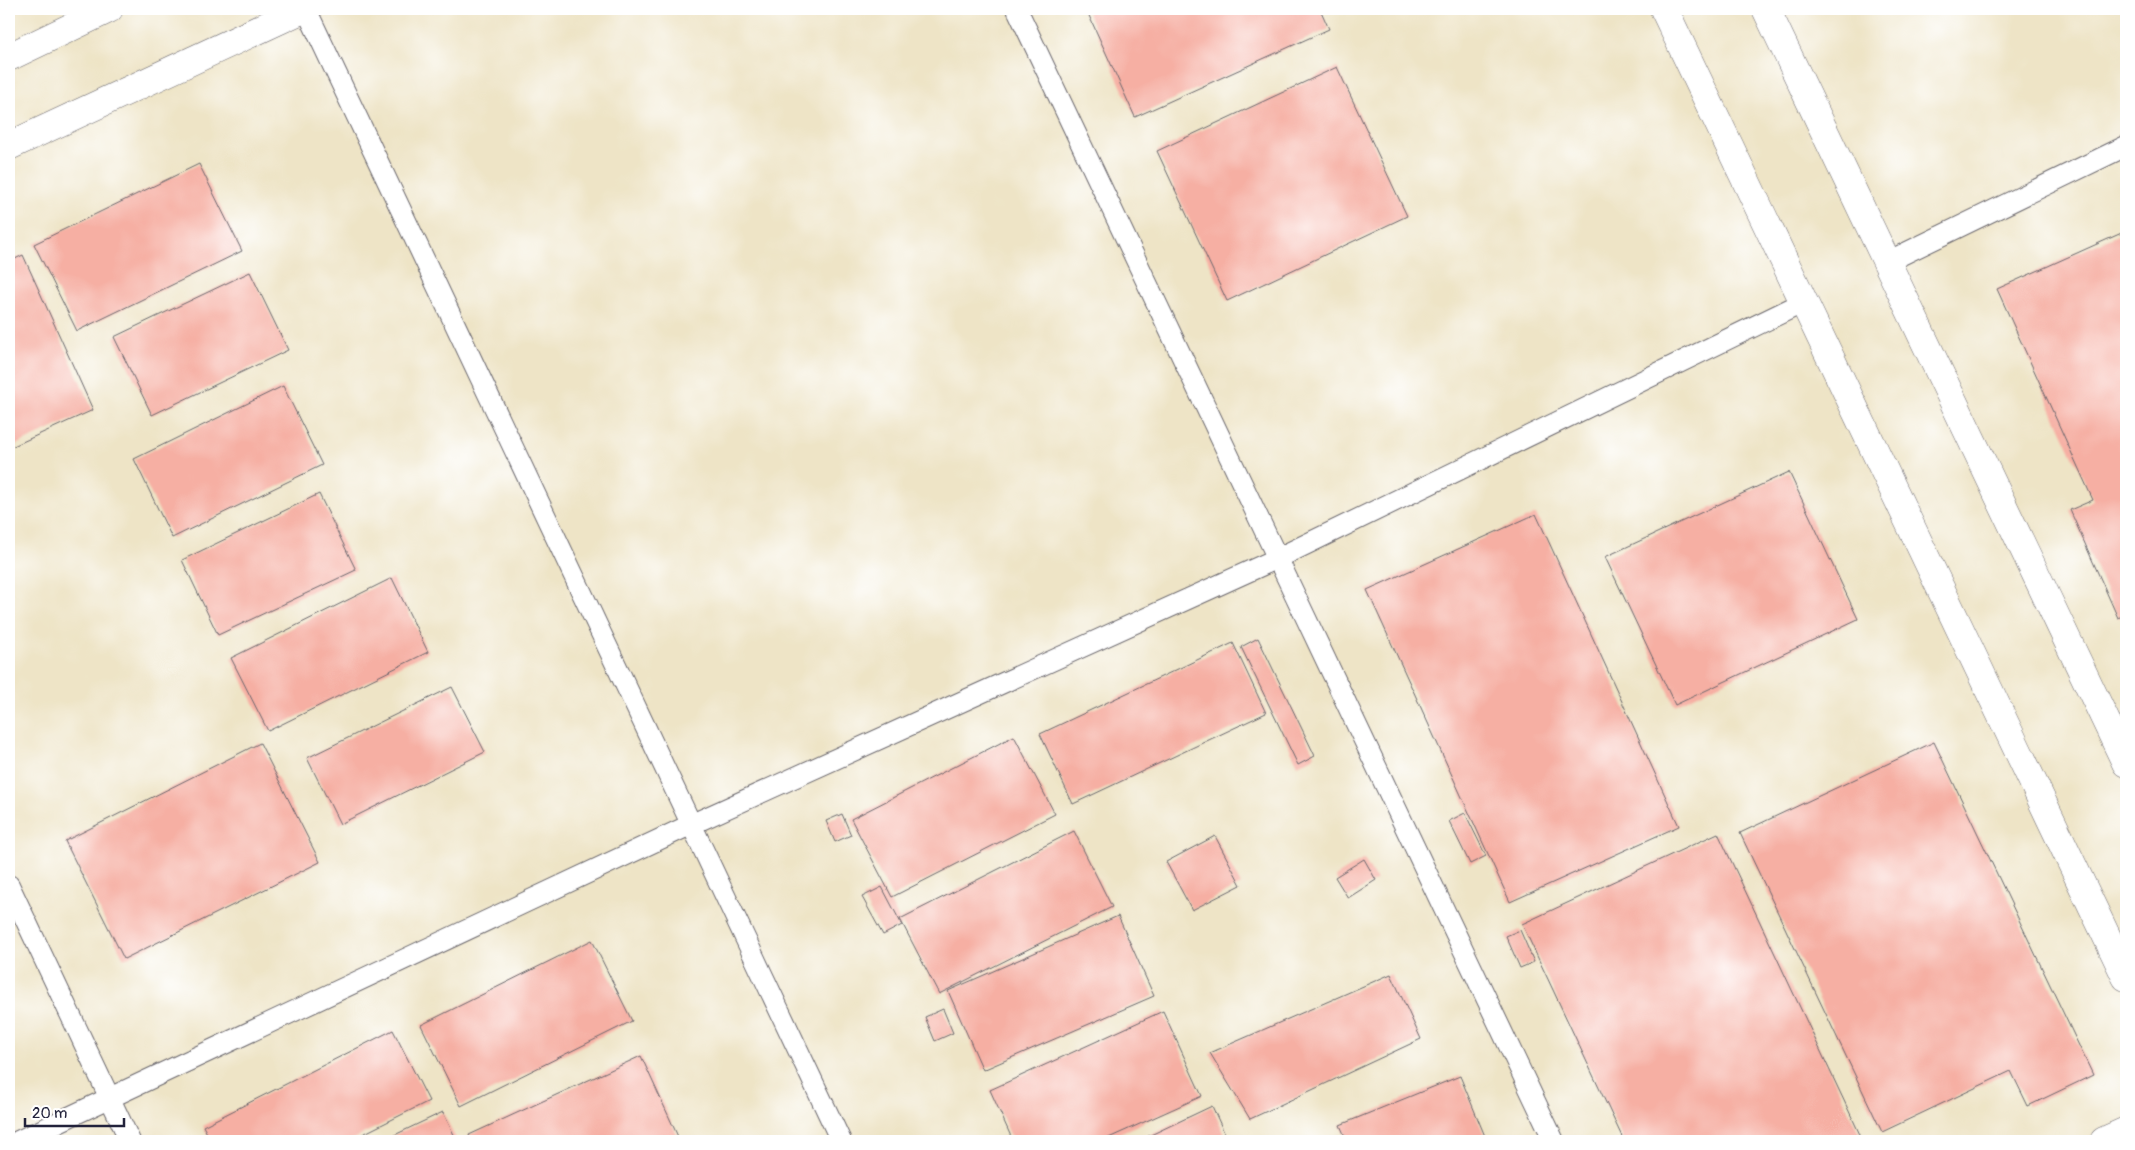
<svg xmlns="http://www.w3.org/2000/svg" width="2135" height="1150" font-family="Pangolin,sans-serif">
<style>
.building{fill:#f6afa3}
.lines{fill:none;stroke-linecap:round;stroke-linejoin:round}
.lane-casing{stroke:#69666c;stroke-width:22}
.street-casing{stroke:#69666c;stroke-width:29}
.secondary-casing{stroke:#69666c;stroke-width:29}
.lane{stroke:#fff;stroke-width:20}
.street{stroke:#fff;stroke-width:28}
.secondary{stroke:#fff;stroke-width:28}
</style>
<rect width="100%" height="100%" fill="#fff"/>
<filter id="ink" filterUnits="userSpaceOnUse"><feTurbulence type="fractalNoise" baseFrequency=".02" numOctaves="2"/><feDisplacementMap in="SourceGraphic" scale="10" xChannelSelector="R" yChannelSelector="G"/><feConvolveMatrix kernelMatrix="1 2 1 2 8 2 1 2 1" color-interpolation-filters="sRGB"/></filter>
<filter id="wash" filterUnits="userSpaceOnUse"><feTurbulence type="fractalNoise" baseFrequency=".0096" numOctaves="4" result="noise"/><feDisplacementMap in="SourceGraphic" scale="20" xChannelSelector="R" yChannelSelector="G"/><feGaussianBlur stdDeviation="1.12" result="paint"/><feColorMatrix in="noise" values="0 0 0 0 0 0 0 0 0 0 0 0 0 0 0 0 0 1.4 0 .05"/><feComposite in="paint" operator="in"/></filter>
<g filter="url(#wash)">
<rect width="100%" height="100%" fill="#eee4c6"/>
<g id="blocks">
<path class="building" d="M1086 9H1320L1329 29 1135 117Z
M1337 67 1407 216 1227 301 1157 151Z
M199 164 242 251 77 331 34 244Z
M2126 231V614L2118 618 2070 510 2093 500 1997 289Z
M23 255 93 410 9 448V262Z
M250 272 288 350 152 415 114 337Z
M283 386 322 465 172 538 134 459Z
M1789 472 1858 619 1675 705 1605 557Z
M319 494 356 570 218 635 182 560Z
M1536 514 1679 826 1510 902 1367 590Z
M392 578 428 652 268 731 231 658Z
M1258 638 1315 756 1298 765 1241 647Z
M1233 643 1266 713 1073 804 1040 734Z
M452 687 485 752 340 824 307 758Z
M1014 736 1055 814 892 897 851 819Z
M1934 742 2093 1075 2028 1106 2011 1071 1882 1132 1740 833Z
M260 743 320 862 124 959 65 841Z
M1465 813 1486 856 1470 864 1449 821Z
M842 814 851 835 835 842 826 821Z
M1074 831 1112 907 939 994 900 919Z
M1718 833 1863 1141H1624L1522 924Z
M1215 836 1241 885 1192 910 1166 862Z
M1364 859 1376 880 1348 898 1335 877Z
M882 887 902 925 883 935 862 897Z
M1118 916 1154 996 983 1070 948 991Z
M1520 930 1534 962 1520 968 1506 936Z
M592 940 632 1021 461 1106 421 1025Z
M1391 974 1421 1039 1250 1119 1210 1053Z
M943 1009 953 1033 935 1041 925 1017Z
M1163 1011 1202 1096 1102 1141H1013L990 1090Z
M393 1030 429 1101 349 1141H211L203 1126Z
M641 1056 680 1141H471L469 1135Z
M1460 1076 1487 1141H1347L1340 1125Z
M1212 1106 1228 1141H1138Z
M443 1112 457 1141H382Z"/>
</g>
</g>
<g filter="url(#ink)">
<use href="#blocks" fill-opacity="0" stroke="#69666c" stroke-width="1"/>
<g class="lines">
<g class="lane-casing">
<path id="lane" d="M306 9 841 1141
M1017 9 1554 1141
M1887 262 2126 146
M9 885 130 1141
M18 1141 690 825 1276 559 1804 302"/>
</g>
<g class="street-casing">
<path id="street" d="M1664 9 2126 977
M1766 9 2126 763
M2104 1141 2126 1131"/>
</g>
<g class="secondary-casing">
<path id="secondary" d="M9 57 109 9
M9 146 303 9"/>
</g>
<use href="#lane" class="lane"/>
<use href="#street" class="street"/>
<use href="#secondary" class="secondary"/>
</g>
</g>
<rect width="2135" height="1150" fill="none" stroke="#fff" stroke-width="30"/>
<path d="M25 1118v8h99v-8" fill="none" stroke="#22223b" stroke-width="2.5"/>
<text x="32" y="1118" font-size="15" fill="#22223b" stroke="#ffffff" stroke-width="4" paint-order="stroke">20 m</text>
</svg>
